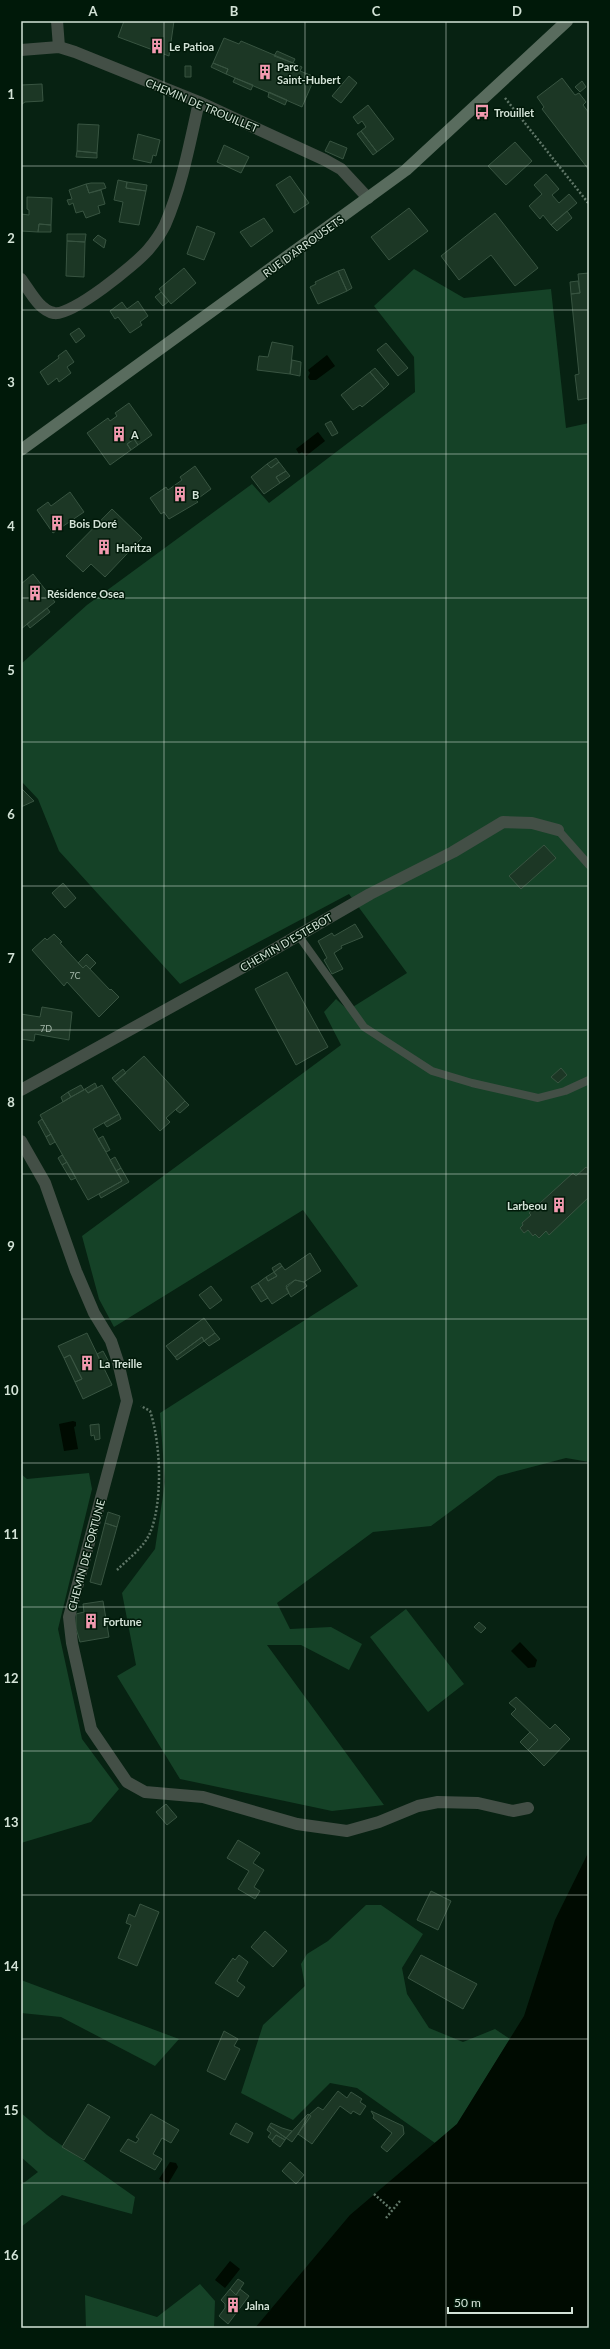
<svg xmlns="http://www.w3.org/2000/svg" width="610" height="2349" font-family="Lato,sans-serif">
<style>
.green{fill:#154227}
.water{fill:#000b01}
.building{fill:#1c3725;stroke:#385441}
.lines{fill:none;stroke-linecap:round;stroke-linejoin:round}
.path{stroke:#5f7667;stroke-width:2.5;stroke-dasharray:2 2;stroke-linecap:butt}
.service{stroke:#434f46;stroke-width:8}
.minor{stroke:#434f46;stroke-width:12}
.secondary{stroke:#596c5e;stroke-width:12}
.grid{fill:none;stroke:#d3e3d7;stroke-width:1;stroke-opacity:0.55}
.labels{text-anchor:middle;dominant-baseline:central;stroke-width:3;stroke-linejoin:round;paint-order:stroke}
.number-label{font-size:9px;fill:#a5b8aa}
.poi-label{font-size:11px;font-weight:bold;fill:#d3e3d7;stroke:#001909;text-anchor:start}
.street-label{font-size:11px;fill:#d3e3d7;stroke:#001909}
.neatline{fill:none;stroke:#d3e3d7;stroke-width:1.5}
.grid-label{font-size:13px;text-anchor:middle;font-weight:bold;fill:#d3e3d7}
</style>
<rect width="100%" height="100%" fill="#072212"/>
<path class="green" d="M414 269 464 298 551 289 566 428 589 423V1462L566 1458 498 1476 431 1526 373 1532 277 1603 290 1629 331 1627 362 1644 349 1670 301 1645H267L384 1805 332 1811 180 1779 117 1676 136 1665 122 1593 155 1549 165 1482 160 1413 358 1286 303 1210 114 1327 99 1299 82 1236 341 1045 324 1012 336 999 348 1010 407 973 349 894 180 984 59 851 38 799 21 781V664L87 605 252 484 269 503 415 392 414 357 374 306Z
M89 1473 92 1489 58 1629 82 1739 119 1789 91 1822 21 1843V1474L27 1479Z
M406 1609 464 1684 428 1712 370 1637Z
M366 1905H381L423 1934 402 1968 407 1994 429 2028 463 2042 495 2029 510 2039 457 2124 435 2143 357 2088 330 2083 293 2120 241 2093 263 2025 305 1986 301 1964 307 1954 328 1941Z
M21 1980 179 2039 155 2066 61 2017 21 2013Z
M21 2113 47 2135 135 2197 132 2214 62 2195 21 2227V2185L38 2172 21 2157Z
M200 2284 215 2301 214 2328H86L85 2295 157 2317Z"/>
<path class="water" d="M327 355 335 366 316 380H310L308 377 310 373 308 370Z
M318 432 325 441 306 456 302 452 299 454 296 449Z
M73 1421 76 1422V1426L74 1427 78 1449 64 1451 59 1424Z
M520 1642 537 1660 535 1667 528 1668 511 1651Z
M589 1851V2328H255L350 2215 457 2124 524 2016 555 1920Z
M170 2162 176 2163 178 2167 168 2184 159 2179Z
M230 2261 240 2269 225 2288 215 2280Z"/>
<path class="building" d="M124 21H174L169 56 118 37Z
M224 38 239 44 241 41 293 63 302 67 300 71 315 77 302 107 226 74 228 69 213 63Z
M277 51 295 59 293 63 274 56Z
M213 63 228 69 226 74 211 67Z
M185 66H191V77H185Z
M349 76 357 83 341 103 332 96Z
M235 78 253 85 251 90 233 82Z
M562 78 575 95 579 93 586 102 583 105 589 113V170L542 109 544 107 537 97Z
M582 81 586 87 580 92 575 87Z
M42 84 43 101 25 102 22 104 21 110V85Z
M269 92 287 100 285 105 268 97Z
M368 105 394 139 377 152 361 131 366 127 362 121 358 124 353 117Z
M78 124 99 125 97 153 77 151Z
M361 131 377 152 373 155 357 134Z
M138 134 160 140 156 156 153 155 151 163 133 159Z
M330 141 347 148 343 159 325 151Z
M515 142 532 161 506 185 488 166Z
M224 145 249 157 241 173 217 162Z
M77 151 97 153V158L76 157Z
M546 174 559 189 552 195 559 203 569 194 577 203 551 225 543 215 540 219 529 206 542 194 534 185Z
M290 176 309 203 294 213 276 185Z
M118 180 127 182 126 188 146 191 139 225 119 222 123 202 114 200Z
M127 182 147 185 146 191 126 188Z
M91 183H104L106 188 89 193 86 184Z
M86 184 89 193 101 190 105 204 98 206 100 213 86 218 83 211 76 213 73 203 69 205 67 200 72 199 69 190Z
M27 197 52 198 51 225 39 224 38 232 21 231V214L29 215V210L27 209Z
M409 208 428 231 389 260 371 237Z
M567 211 572 218 557 231 551 225Z
M495 213 538 268 515 286 491 255 459 280 441 256Z
M264 218 273 231 251 247 240 232Z
M39 224 51 225V232H38Z
M197 226 215 233 204 260 187 254Z
M67 234H86L85 242 67 241Z
M98 235 106 240 104 248 93 240Z
M67 241 85 242 84 277 66 276Z
M184 268 196 283 171 304 159 289Z
M344 269 352 288 347 291 338 271Z
M338 271 347 291 318 304 310 287 316 284 315 282Z
M589 273V398L578 400 575 375 579 374 571 294 580 293 578 274Z
M578 281 580 293 571 294 570 282Z
M161 292 169 301 163 306 155 297Z
M138 301 148 316 140 322 142 325 130 333 118 317 115 319 110 311 122 302 127 309Z
M79 328 85 336 76 343 70 334Z
M272 342 293 346 290 374 257 370 259 356 268 357Z
M386 343 408 368 398 376 377 350Z
M66 350 74 362 67 367 71 373 59 382 57 378 48 385 40 372 59 358 58 356Z
M292 360 301 362 300 376 290 374Z
M375 368 389 384 384 389 370 372Z
M370 372 384 389 362 407 360 405 353 410 341 395Z
M129 403 152 435 138 445 134 439 127 444 131 450 110 465 87 433 108 418 110 421 117 416 115 413Z
M331 421 338 433 332 436 325 424Z
M134 439 138 445 131 450 127 444Z
M276 458 279 462 271 468 267 464Z
M279 462 286 471 276 477 280 483 264 494 251 477 267 464 271 468Z
M195 466 211 489 196 500 198 502 169 519 164 512 161 514 150 498 166 487 168 490 182 480 180 477Z
M286 471 290 476 280 483 276 477Z
M70 492 84 512 53 533 37 510 48 502 51 506Z
M112 509 142 538 105 577 91 564 83 572 66 556Z
M33 574 55 602 21 629V584Z
M47 608 50 612 30 628 27 624Z
M21 788 34 801 21 807Z
M544 845 556 858 521 889 509 876Z
M63 883 76 898 65 908 52 893Z
M355 924 363 937 341 946 342 948 334 953 343 969 332 974 324 960 327 958 318 941 332 933 334 936Z
M54 934 62 942 60 943 83 968 86 965 110 990 111 989 119 997 99 1017 67 982 64 986 32 950 45 938 47 940Z
M87 954 96 963 90 969 86 965 83 968 78 963Z
M287 972 328 1047 296 1065 255 989Z
M42 1007 72 1012 69 1040 35 1034 34 1041 21 1039V1014L40 1017Z
M144 1056 185 1101 166 1118 170 1122 160 1131 115 1082Z
M561 1068 567 1075 558 1083 551 1077Z
M123 1069 126 1073 115 1082 112 1078Z
M95 1083 97 1087 88 1093 85 1089Z
M81 1085 84 1090 71 1097 68 1092Z
M102 1085 119 1114 93 1129 122 1181 88 1200 40 1115 85 1089 88 1093Z
M68 1092 71 1097 63 1102 61 1097Z
M185 1101 189 1105 180 1113 176 1110Z
M119 1114 121 1119 107 1127 104 1123Z
M42 1119 51 1134 46 1137 38 1122Z
M51 1134 55 1142 50 1145 46 1137Z
M103 1136 110 1150 106 1152 98 1139Z
M62 1155 67 1162 62 1165 58 1158Z
M115 1157 121 1168 116 1171 110 1160Z
M67 1162 76 1178 71 1180 62 1165Z
M586 1167 589 1169V1197L549 1235 546 1231 539 1238 535 1234 533 1236 528 1230 524 1233 520 1228 523 1225 522 1223 531 1215 529 1213 573 1173 576 1176Z
M121 1168 129 1182 101 1198 99 1194 122 1181 116 1171Z
M310 1253 321 1271 304 1282 295 1280 286 1286 289 1293 272 1304 258 1283 266 1277 268 1281 277 1276 274 1272 282 1266 285 1270Z
M280 1263 282 1266 274 1272 272 1268Z
M274 1272 277 1276 268 1281 266 1277Z
M295 1280 304 1282 307 1286 291 1297 286 1288Z
M258 1283 268 1298 261 1302 251 1287Z
M211 1286 222 1300 210 1309 199 1295Z
M204 1318 215 1333 204 1341 202 1337 175 1357 166 1346Z
M87 1333 112 1385 83 1399 75 1382 82 1379 70 1355 64 1358 58 1346Z
M215 1333 220 1339 209 1346 204 1341Z
M202 1337 204 1341 177 1360 175 1357Z
M103 1351 110 1364 103 1367 97 1354Z
M70 1355 82 1379 75 1382 64 1358Z
M99 1424 100 1439 95 1440 94 1435 91 1436 90 1425Z
M108 1512 120 1516 117 1527 105 1523Z
M105 1523 117 1527 101 1585 90 1582Z
M103 1601 109 1637 80 1642 76 1628V1614L84 1612 83 1604Z
M479 1622 486 1628 481 1633 474 1627Z
M516 1697 550 1729 555 1724 570 1739 544 1766 528 1750 538 1740 511 1714 516 1709 509 1703Z
M530 1732 538 1740 528 1750 520 1742Z
M166 1804 177 1817 167 1825 156 1812Z
M238 1840 260 1853 253 1863 264 1870 254 1887 260 1891 255 1899 238 1889 249 1871 227 1858Z
M431 1891 451 1901 438 1930 417 1920Z
M140 1904 159 1912 137 1966 118 1958 131 1925 126 1923 129 1914 135 1917Z
M265 1931 287 1951 273 1967 251 1947Z
M239 1955 248 1962 237 1981 245 1987 238 1997 215 1983 233 1958 235 1960Z
M421 1955 477 1984 463 2009 408 1978Z
M224 2031 238 2039 234 2046 240 2049 225 2080 207 2071Z
M338 2091 347 2098 351 2092 362 2099 360 2102 366 2106 360 2115 353 2111 351 2114 340 2106 312 2144 298 2134 309 2115 318 2107 323 2110Z
M88 2104 110 2117 84 2160 62 2147Z
M371 2111 403 2126 404 2134 387 2152 381 2147 392 2133 373 2118 374 2116Z
M151 2114 179 2130 171 2143 162 2138 153 2154 162 2159 155 2170 120 2151 128 2139 136 2143 139 2139 136 2137Z
M308 2114 311 2116 292 2142 286 2138Z
M236 2123 253 2133 248 2143 230 2134Z
M271 2123 282 2128 292 2131 286 2138 269 2126Z
M269 2126 286 2138 285 2140 276 2135 272 2140 268 2137 271 2133 267 2130Z
M276 2135 285 2140 280 2147 272 2141Z
M290 2162 304 2175 296 2184 282 2171Z
M238 2279 244 2283 236 2295 230 2289Z
M230 2289 236 2295 240 2289 249 2296 228 2324 219 2316 225 2308V2304L221 2300Z"/>
<g class="lines">
<path class="path" d="M505 98 589 204
M117 1570C128 1559 144 1547 150 1533 163 1502 161 1443 150 1411L141 1406
M374 2194 392 2210
M386 2218 400 2201"/>
<path class="service" d="M558 830 589 865
M298 935 364 1027 432 1071 472 1083 538 1098 565 1091 589 1080"/>
<path class="minor" d="M57 21 59 47
M21 50 59 47 75 52 199 102 325 160 341 169 368 198
M21 279C30 291 39 310 54 313 71 317 136 264 148 250 154 243 161 233 165 225 182 186 190 142 199 102
M21 1090 247 965 370 894 453 852 503 822 532 823 558 830
M21 1141 45 1183 76 1271 94 1313 111 1341 118 1362 127 1401 69 1617 72 1643 91 1729 127 1782 145 1792 203 1797 297 1824 347 1831 379 1822 418 1806 438 1802 478 1803 513 1811 528 1808"/>
<path class="secondary" d="M21 450 406 170 567 21"/>
</g>
<path class="grid" d="M164 21V2328M305 21V2328M446 21V2328M21 166H589M21 310H589M21 454H589M21 598H589M21 742H589M21 886H589M21 1030H589M21 1174H589M21 1319H589M21 1463H589M21 1607H589M21 1751H589M21 1895H589M21 2039H589M21 2183H589"/>
<defs>
<g id="building-bare" transform="scale(1.2)"><path d="M-4-6H4V6H1V3H-1V6H-4ZM-2.5-4.3h1.7v1.8h-1.7ZM.8-4.3h1.7v1.8H.8ZM-2.5-1h1.7V.8h-1.7ZM.8-1h1.7V.8H.8Z" fill="#f29ab0" stroke="#001909" stroke-width="2.5" paint-order="stroke"/></g>
<g id="bus-bare" transform="scale(1.2)"><path d="M-5-6H5V4H4V6H2V4H-2V6H-4V4H-5ZM-3.5-4V0h7V-4ZM-3.5 1.2v1.5H-2V1.2ZM2 1.2v1.5H3.5V1.2Z" fill="#f29ab0" stroke="#001909" stroke-width="2.5" paint-order="stroke"/></g>
</defs>
<g fill-rule="evenodd">
<use href="#building-bare" x="157" y="46"/>
<use href="#building-bare" x="265" y="72"/>
<use href="#bus-bare" x="482" y="112"/>
<use href="#building-bare" x="119" y="434"/>
<use href="#building-bare" x="180" y="494"/>
<use href="#building-bare" x="57" y="523"/>
<use href="#building-bare" x="104" y="547"/>
<use href="#building-bare" x="35" y="593"/>
<use href="#building-bare" x="559" y="1205"/>
<use href="#building-bare" x="87" y="1363"/>
<use href="#building-bare" x="91" y="1621"/>
<use href="#building-bare" x="233" y="2305"/>
</g>
<g class="labels">
<g class="number-label">
<text x="75" y="975">7C</text>
<text x="46" y="1028">7D</text>
</g>
<g class="poi-label">
<text x="169" y="46">Le Patioa</text>
<text x="277" y="66">Parc<tspan x="277" dy="13">Saint-Hubert</tspan></text>
<text x="494" y="112">Trouillet</text>
<text x="131" y="434">A</text>
<text x="192" y="494">B</text>
<text x="69" y="523">Bois Doré</text>
<text x="116" y="547">Haritza</text>
<text x="47" y="593">Résidence Osea</text>
<text x="547" y="1205" text-anchor="end">Larbeou</text>
<text x="99" y="1363">La Treille</text>
<text x="103" y="1621">Fortune</text>
<text x="245" y="2305">Jalna</text>
</g>
<g class="street-label">
<text transform="translate(202 105) rotate(23)">CHEMIN DE TROUILLET</text>
<text transform="translate(303 246) rotate(-36)">RUE D'ARROUSETS</text>
<text transform="translate(286 942) rotate(-30)">CHEMIN D'ESTEBOT</text>
<text transform="translate(86 1555) rotate(-75)">CHEMIN DE FORTUNE</text>
</g>
</g>
<rect width="610" height="2349" fill="none" stroke="#001909" stroke-width="44"/>
<path d="M448 2307v6h124v-6" fill="none" stroke="#d3e3d7" stroke-width="2"/>
<text x="454" y="2307" font-size="12" fill="#d3e3d7" stroke="#001909" stroke-width="3" paint-order="stroke">50 m</text>
<rect x="22" y="22" width="566" height="2305" class="neatline"/>
<g class="grid-label">
<text x="93" y="16">A</text>
<text x="234" y="16">B</text>
<text x="376" y="16">C</text>
<text x="517" y="16">D</text>
<text x="11" y="99">1</text>
<text x="11" y="243">2</text>
<text x="11" y="387">3</text>
<text x="11" y="531">4</text>
<text x="11" y="675">5</text>
<text x="11" y="819">6</text>
<text x="11" y="963">7</text>
<text x="11" y="1107">8</text>
<text x="11" y="1251">9</text>
<text x="11" y="1395">10</text>
<text x="11" y="1539">11</text>
<text x="11" y="1683">12</text>
<text x="11" y="1827">13</text>
<text x="11" y="1971">14</text>
<text x="11" y="2115">15</text>
<text x="11" y="2260">16</text>
</g>
</svg>
